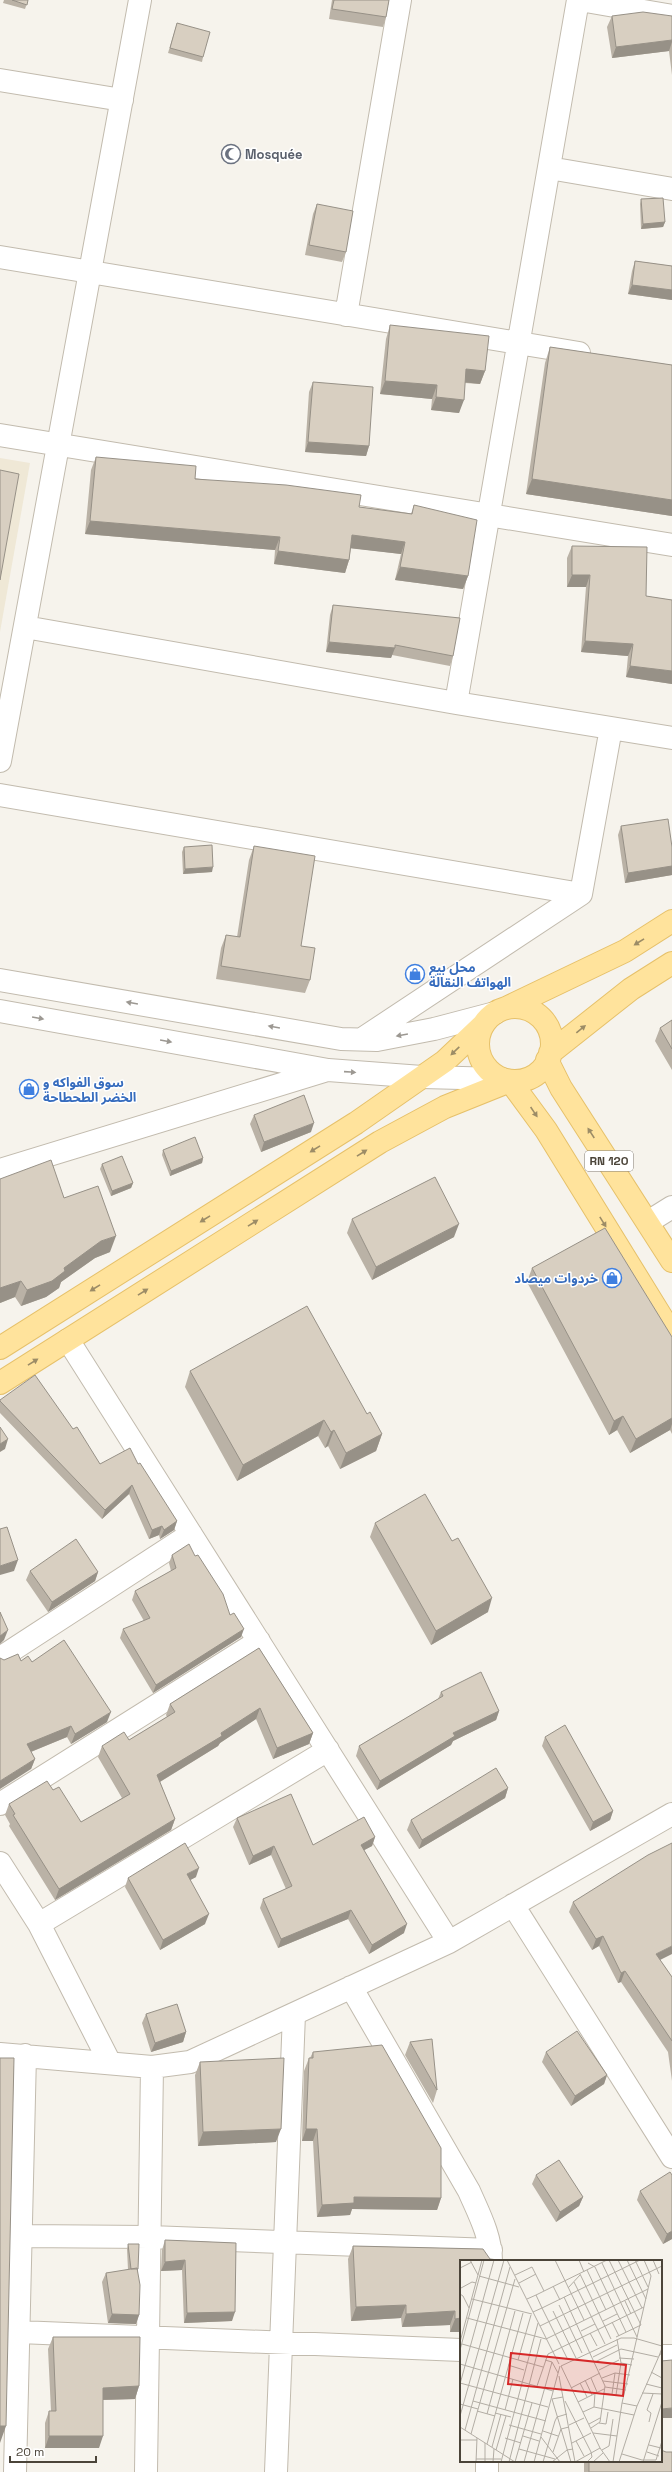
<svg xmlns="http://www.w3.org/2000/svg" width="672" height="2472" font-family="'Space Grotesk','Noto Sans Arabic',sans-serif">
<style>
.education{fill:#efe8d6}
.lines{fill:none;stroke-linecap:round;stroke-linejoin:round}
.minor-casing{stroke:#c2bbae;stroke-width:24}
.major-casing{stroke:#e6c16a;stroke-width:24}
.minor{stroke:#fff;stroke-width:22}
.major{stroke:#ffe39c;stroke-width:22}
.wall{fill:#bab2a6}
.shaded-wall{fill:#979187}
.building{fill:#d8cfc1;stroke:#979187}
.oneway{fill:#9c8c66}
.oneway2{fill:#9c9892}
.labels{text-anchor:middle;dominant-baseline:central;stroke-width:3;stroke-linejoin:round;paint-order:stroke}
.shield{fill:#fff;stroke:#817c74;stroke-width:1}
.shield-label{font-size:12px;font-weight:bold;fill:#4b4439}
.worship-label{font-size:13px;font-weight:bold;fill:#5b616d;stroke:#fff;text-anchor:start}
.shop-label{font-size:13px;font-weight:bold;fill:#366cbe;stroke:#fff;text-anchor:start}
.inset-road{fill:none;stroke:#b2ada4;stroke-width:1}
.view{fill:#d62828;fill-opacity:0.15;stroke:#d62828;stroke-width:2}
.inset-edge{fill:none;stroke:#4b4439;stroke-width:2}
</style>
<rect width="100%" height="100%" fill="#f6f3ec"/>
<path class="education" d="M0 458 30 463 0 632Z"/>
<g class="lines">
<g class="minor-casing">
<path id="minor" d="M580 0 672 16
M0 80 122 100
M549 168 672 189
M0 257 579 353
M346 315 400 0
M0 435 672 545
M25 627 456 703 672 738
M456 703 578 0
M0 761 140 0
M0 795 581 894
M0 980 341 1039 377 1040 434 1029 495 1013
M0 1011 328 1070 422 1077 502 1079
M362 1039 581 894 611 728
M0 1170 324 1071
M648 1222 672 1207
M68 1340 449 1942
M0 1658 191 1534
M0 1804 259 1641
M0 1863 39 1924 110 2063
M513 1905 672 2157
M39 1924 328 1750
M351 1987 469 2191C479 2214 491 2236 491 2261
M0 2054 152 2067 190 2062 449 1942 672 1814
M21 2236 150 2237 491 2250
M19 2332 461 2350
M661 2356H672
M15 2472 25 2055
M146 2472 152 2067
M276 2472 294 2014
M487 2472V2461"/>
</g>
<g class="major-casing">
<path id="major" d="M478 1044a37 37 0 1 1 74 0a37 37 0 1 1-74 0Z
M506 1008 625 951 672 921
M550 1053 631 989 672 963
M547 1060 561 1088 672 1261
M0 1348 356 1123 445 1061 484 1024
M0 1383 380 1142 445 1107 510 1081 546 1130 672 1334"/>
</g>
<use href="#minor" class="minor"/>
<use href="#major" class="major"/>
</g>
<path class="wall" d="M4 0H28L25 9 3 3Z
M332 0H389L386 17 383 27 329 19Z
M612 16H672V75L669 51 612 58 607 27Z
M177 23 203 57 202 62 168 53Z
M641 199 665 222 663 227 641 229 640 204Z
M317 204 346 252 342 262 305 255 313 214Z
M635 261 672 266V300L628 294 632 271Z
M390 325 485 371 480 384 465 383 459 413 431 410 432 399 380 394 386 339Z
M550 347 672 365V516L526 494 545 363Z
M313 382 369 446 366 456 305 452 309 392Z
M96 457 195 479 359 507 411 514 414 505 468 576 463 589 395 580 401 554 351 548 349 560 345 573 274 564 275 550 85 534 91 470Z
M572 546 646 596 672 600V684L626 677 628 656 581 652 586 587H567V558Z
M333 605 453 656 450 666 392 655 391 658 326 652 330 615Z
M621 826 672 847V875L625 883 618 835Z
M254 846 301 946 310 980 305 993 216 979 221 948 226 935 237 937 249 860Z
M184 847 212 872 183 874 182 852Z
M672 1020V1070L655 1041 660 1028Z
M254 1115 311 1132 261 1152 250 1124Z
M163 1150 203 1158 202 1163 170 1176 162 1155Z
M102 1164 133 1183 131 1188 111 1196 100 1169Z
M0 1179 64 1198 110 1252 95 1258 61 1282 59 1288 46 1297 21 1306 15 1297 0 1303Z
M352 1219 454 1237 372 1280 347 1233Z
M532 1268 672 1337V1434L670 1430 630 1453 617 1430 609 1435 527 1282Z
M190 1371 367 1414 382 1434 376 1451 340 1469 328 1446 325 1448 318 1436 237 1481 185 1387Z
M0 1400 73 1429 100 1464H138L177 1521 174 1530 160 1539 159 1535 149 1539 129 1494 102 1519 0 1413Z
M375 1523 488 1612 431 1645 370 1537Z
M172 1555 195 1556 230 1615 241 1637 153 1693 120 1638 123 1629 144 1621 132 1600 135 1591 171 1571 169 1563Z
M30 1571 98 1572 95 1581 48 1612 26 1580Z
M259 1648 313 1733 309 1744 273 1759 256 1719 220 1743 218 1746 160 1782 175 1819 171 1830 55 1900 9 1826 10 1824 5 1815 9 1804 53 1790 81 1822 122 1798 98 1757 102 1746 129 1740 167 1717 166 1715 170 1704Z
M4 1660 32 1662 107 1722 71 1744 67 1737 31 1752 35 1759 31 1769Z
M441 1692 499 1711 496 1720 453 1741 451 1745 377 1790 356 1756 359 1746 438 1699Z
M545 1737 613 1811 610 1820 590 1831 542 1746Z
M508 1788 505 1798 419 1849 407 1830 411 1820Z
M237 1818 313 1845 375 1837 372 1846 364 1850 404 1933 369 1954 348 1919 278 1948 260 1908 263 1899 286 1889 271 1855 249 1865 233 1827Z
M196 1877 190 1880 205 1924 160 1950 125 1887 128 1878Z
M573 1902 660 1960 672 1977V2081L668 2052 621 1982 618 1983 599 1946 592 1950 569 1912Z
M146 2014 186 2032 183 2042 151 2052 142 2023Z
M410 2042 437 2090 433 2103 405 2055Z
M313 2052 441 2198 437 2210 352 2209 350 2215 317 2217 313 2141H302L304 2071 309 2058H310Z
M546 2052 607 2075 604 2084 571 2106 542 2062Z
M200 2062 276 2142 198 2146 195 2075Z
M536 2175 583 2197 579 2206 556 2222 532 2184Z
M640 2191 672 2239 663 2244 637 2200Z
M165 2240 236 2243 232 2321 184 2323 182 2270 161 2271 162 2250Z
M128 2244 137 2271 139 2315 136 2324 108 2323 102 2282 106 2273 128 2270 127 2249Z
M353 2246 483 2249 461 2332H450V2325L402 2327 401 2318 351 2321 348 2259Z
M53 2337 139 2386 135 2399 103 2400 99 2448H45V2423L49 2411H51L48 2349Z
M585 2461H661L672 2472H584V2463Z"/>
<path class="shaded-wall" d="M672 40V42L669 51 612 58 616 47Z
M665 222 663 227 641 229 643 224Z
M632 285 672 290V300L628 294Z
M466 369 485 371 480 384 462 382Z
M385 381 437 385 432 399 380 394Z
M436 397 464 400 459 413 431 410Z
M308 442 369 446 366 456 305 452Z
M532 479 672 500V516L526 494Z
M90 521 280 537 275 550 85 534Z
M352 535 405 542 401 554 348 548Z
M278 551 349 560 345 573 274 564Z
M400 567 468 576 463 589 395 580Z
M572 575H590L586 587H567Z
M585 641 633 644 628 656 581 652Z
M329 642 395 648 391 658 326 652Z
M630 666 672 671V684L626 677Z
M672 866V875L625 883 628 873Z
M213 867 212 872 183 874 185 869Z
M314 1123 311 1132 261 1152 264 1142Z
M203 1158 202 1163 170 1176 171 1171Z
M133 1183 131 1188 111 1196 112 1191Z
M459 1224 454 1237 372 1280 376 1267Z
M116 1236 110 1252 95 1258 61 1282 59 1288 46 1297 21 1306 27 1290 101 1241Z
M21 1281 15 1297 0 1303V1288Z
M623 1416 617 1430 609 1435 614 1421Z
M672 1418V1424L670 1430 630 1453 636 1439Z
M324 1420 318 1436 237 1481 243 1465Z
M334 1430 328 1446 325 1448 331 1432Z
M382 1434 376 1451 340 1469 346 1453Z
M8 1439 5 1449 0 1452V1444Z
M132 1485 129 1494 102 1519 105 1510Z
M177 1521 174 1530 160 1539 164 1530Z
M162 1526 159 1535 149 1539 152 1530Z
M18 1560 14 1571 0 1575V1566Z
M98 1572 95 1581 48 1612 52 1602Z
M492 1598 488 1612 431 1645 436 1631Z
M244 1629 241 1637 153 1693 156 1685Z
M8 1630 4 1640 0 1644V1636Z
M260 1708 256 1719 220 1743 218 1746 153 1786 157 1775Z
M499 1711 496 1720 453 1741 451 1745 377 1790 380 1781 453 1733Z
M111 1712 107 1722 71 1744 75 1734Z
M71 1726 67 1737 23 1755 27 1744Z
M313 1733 309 1744 273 1759 277 1748Z
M35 1759 31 1769 0 1789V1781Z
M508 1788 505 1798 419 1849 422 1840Z
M613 1811 610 1820 590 1831 593 1822Z
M175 1819 171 1830 55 1900 59 1889Z
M375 1837 372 1846 357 1854 361 1845Z
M274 1846 271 1855 249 1865 253 1856Z
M199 1868 196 1877 183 1884 187 1874Z
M351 1910 348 1919 278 1948 281 1939Z
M209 1914 205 1924 160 1950 163 1940Z
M407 1924 404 1933 369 1954 372 1945Z
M603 1936 599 1946 592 1950 596 1939Z
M672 1946V1954L652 1964 656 1954Z
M625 1971 621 1982 618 1983 621 1973Z
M186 2032 183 2042 151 2052 155 2043Z
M607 2075 604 2084 571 2106 575 2096Z
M281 2129 276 2142 198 2146 203 2132Z
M306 2129H317L313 2141H302Z
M354 2197 441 2198 437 2210 352 2209 350 2215 317 2217 322 2205Z
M583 2197 579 2206 556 2222 560 2212Z
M672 2231V2239L663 2244 667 2234Z
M185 2260 182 2270 161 2271 165 2262Z
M406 2305 401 2318 351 2321 356 2307Z
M455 2311 450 2325 402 2327 406 2314Z
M235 2312 232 2321 184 2323 187 2313Z
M112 2314 139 2315 136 2324 108 2323Z
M461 2318V2332H450L455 2319Z
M139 2386 135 2399 98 2400 103 2388Z
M672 2408V2418H661V2409Z
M0 2426H6L0 2443Z
M49 2436H103L99 2448H45Z"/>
<path class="building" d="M12 0H28L27 5Z
M334 0H389L386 17 332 9Z
M643 12 672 16V40L616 47 612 16Z
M177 23 210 32 203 57 170 48Z
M663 198 665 222 643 224 641 199Z
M317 204 353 211 346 252 309 245Z
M635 261 672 266V290L632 285Z
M390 325 489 336 485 371 466 369 464 400 436 397 437 385 385 381Z
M550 347 672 365V500L532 479Z
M313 382 373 387 369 446 308 442Z
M96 457 196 466 195 479 286 485 361 495 359 507 412 514 414 505 477 520 468 576 400 567 405 542 352 535 349 560 278 551 280 537 90 521Z
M0 470 19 474 0 580Z
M572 546 647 547 646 596 672 600V671L630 666 633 644 585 641 590 575H572Z
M333 605 460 618 453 656 395 645V648L329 642Z
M668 819 672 847V866L628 873 621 826Z
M212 845 213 867 185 869 184 847Z
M254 846 315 856 301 946 315 948 310 980 221 966 226 935 240 937Z
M672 1020V1049L660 1028Z
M304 1095 314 1123 264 1142 254 1115Z
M195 1137 203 1158 171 1171 163 1150Z
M122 1156 133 1183 112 1191 102 1164Z
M51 1160 64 1198 98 1186 116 1236 101 1241 64 1268 65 1271 52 1281 27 1290 21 1281 0 1288V1179Z
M435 1177 459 1224 376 1267 352 1219Z
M605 1228 672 1337V1418L636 1439 623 1416 614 1421 532 1268Z
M307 1306 367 1414 370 1412 382 1434 346 1453 334 1430 331 1432 324 1420 243 1465 190 1371Z
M35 1375 73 1429 77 1427 100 1464 130 1448 138 1464 140 1463 177 1521 164 1530 162 1526 152 1530 132 1485 105 1510 0 1401V1400Z
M0 1427 8 1439 0 1444Z
M425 1494 452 1541 458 1538 492 1598 436 1631 375 1523Z
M7 1527 18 1560 0 1566V1529Z
M76 1539 98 1572 52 1602 30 1571Z
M189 1544 195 1556 198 1555 223 1594 230 1615 234 1613 244 1629 156 1685 123 1629 150 1618 135 1591 176 1568 172 1555Z
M0 1612 8 1630 0 1636Z
M64 1640 111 1712 75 1734 71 1726 27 1744 35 1759 0 1781V1658L4 1660 18 1654 21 1661 28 1656 32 1662Z
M259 1648 313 1733 277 1748 260 1708 221 1733 222 1736 157 1775 175 1819 59 1889 13 1815 15 1814 9 1804 47 1781 53 1790 59 1787 81 1822 130 1794 102 1746 124 1732 129 1740 175 1712 170 1704Z
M481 1672 499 1711 453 1733 455 1736 380 1781 359 1746 443 1696 441 1692Z
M565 1725 613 1811 593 1822 545 1737Z
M496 1768 508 1788 422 1840 411 1820Z
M291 1794 313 1845 364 1817 375 1837 361 1845 407 1924 372 1945 351 1910 281 1939 263 1899 292 1886 274 1846 253 1856 237 1818Z
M185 1843 199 1868 187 1874 209 1914 163 1940 128 1878Z
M672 1843V1946L656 1954 672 1977V2041L625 1971 621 1973 603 1936 596 1939 573 1902 648 1855Z
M177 2004 186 2032 155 2043 146 2014Z
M577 2031 607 2075 575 2096 546 2052Z
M432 2039 437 2090 410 2042Z
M382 2045 441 2148V2198L354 2197V2203L322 2205 317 2129H306L309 2058H313V2052Z
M0 2058H14L6 2426H0Z
M284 2058 281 2129 203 2132 200 2062Z
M559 2160 583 2197 560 2212 536 2175Z
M670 2172 672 2175V2231L667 2234 640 2191Z
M165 2240 236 2243 235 2312 187 2313 185 2260 165 2262Z
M128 2244H139L138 2269H131Z
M353 2246 483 2249 490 2259 498 2260V2261H461V2318L455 2319V2311L406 2314V2305L356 2307Z
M137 2268 140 2285 139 2315 112 2314 106 2273Z
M661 2305 662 2321H661Z
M53 2337H140L139 2386 103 2388V2436H49V2411H56Z
M672 2360V2408L661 2409V2361Z
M661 2450 666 2452H672V2472H589V2461H661Z"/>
<defs><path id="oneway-solid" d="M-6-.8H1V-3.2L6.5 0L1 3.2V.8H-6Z"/></defs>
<g class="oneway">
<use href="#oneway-solid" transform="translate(639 942) rotate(148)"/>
<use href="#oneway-solid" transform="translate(581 1029) rotate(-39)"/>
<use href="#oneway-solid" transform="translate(455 1051) rotate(136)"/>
<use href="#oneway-solid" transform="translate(534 1112) rotate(56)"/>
<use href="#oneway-solid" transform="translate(591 1133) rotate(-123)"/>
<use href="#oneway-solid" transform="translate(315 1149) rotate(148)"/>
<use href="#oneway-solid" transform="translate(362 1153) rotate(-32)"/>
<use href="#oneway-solid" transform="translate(205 1219) rotate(148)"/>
<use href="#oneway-solid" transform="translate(603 1222) rotate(58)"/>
<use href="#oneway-solid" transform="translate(253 1223) rotate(-32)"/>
<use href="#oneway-solid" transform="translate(95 1288) rotate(148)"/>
<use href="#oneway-solid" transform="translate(143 1292) rotate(-32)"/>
<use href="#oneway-solid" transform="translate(33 1362) rotate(-32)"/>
</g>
<g class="oneway2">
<use href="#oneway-solid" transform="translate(132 1003) rotate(-170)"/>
<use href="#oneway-solid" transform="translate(38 1018) rotate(10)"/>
<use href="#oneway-solid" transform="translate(274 1027) rotate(-170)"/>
<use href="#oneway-solid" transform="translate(402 1035) rotate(170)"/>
<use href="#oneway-solid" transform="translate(166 1041) rotate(10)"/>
<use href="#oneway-solid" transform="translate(350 1072) rotate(4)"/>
</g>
<defs>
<g id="mosque-ring" transform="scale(1)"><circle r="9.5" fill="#fff" stroke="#6b7280" stroke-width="1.5"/><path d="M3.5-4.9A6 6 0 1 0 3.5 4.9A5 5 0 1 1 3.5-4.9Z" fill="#6b7280"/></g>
<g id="shop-ring" transform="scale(1)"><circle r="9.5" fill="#fff" stroke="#3f7fe0" stroke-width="1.5"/><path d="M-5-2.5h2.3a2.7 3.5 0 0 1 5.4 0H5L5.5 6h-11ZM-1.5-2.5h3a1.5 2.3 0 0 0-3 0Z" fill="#3f7fe0"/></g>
</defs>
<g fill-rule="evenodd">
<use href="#mosque-ring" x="231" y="154"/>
<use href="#shop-ring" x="415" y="974"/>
<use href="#shop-ring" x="29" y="1089"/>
<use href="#shop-ring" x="612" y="1278"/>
</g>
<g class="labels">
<rect class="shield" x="585" y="1151" width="48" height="20" rx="3"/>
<g class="shield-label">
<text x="609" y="1161">RN 120</text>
</g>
<g class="worship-label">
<text x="245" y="154">Mosquée</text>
</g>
<g class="shop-label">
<text x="429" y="967">محل بيع<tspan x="429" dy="15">الهواتف النقالة</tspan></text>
<text x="43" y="1082">سوق الفواكه و<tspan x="43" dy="15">الخضر الطحطاحة</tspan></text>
<text x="598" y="1278" text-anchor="end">خردوات ميصاد</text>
</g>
</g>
<g transform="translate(460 2260)">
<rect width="202" height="202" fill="#f6f3ec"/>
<path class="inset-road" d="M10 0 18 15M47 0 99 104M95 0 124 60M119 0 124 12M149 0 181 65 156 77M158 0 182 48M167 0 186 39M175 0 188 27M193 0 199 14M128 3 135 7 166 72M142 3 177 77M0 8 12 2M127 10 146 50M120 14 151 79M55 15 72 7 84 31M19 16 59 27M114 22 145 84M59 23 76 14M93 26 100 40M1 28 12 22 16 23M108 28 120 15M0 34 3 36 9 48M76 35 147 0M104 37 145 126 140 162 131 168M12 39 72 54M67 39 76 35 82 48 73 52M165 41 171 54M99 45 122 93M93 51 116 98M7 58 86 79 188 29M143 61 157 54M152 62 159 76M80 66 202 6M121 71 135 64M130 73 137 86M157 79 161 103M0 82 22 0M2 84 83 107M202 88 199 96 202 92M0 90 24 0M133 97 157 85M159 98 174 99M58 100 71 55M85 100 92 102 98 113M108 100 82 48 180 0M135 102 161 89 198 97M0 104 93 131M48 105 64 110M139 110 159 100M191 112 202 118M99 116 115 202M131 118 137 132M142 118 155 113 170 115M125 120 132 135M143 121 168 124M0 123 88 147M120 123 127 137M0 124 34 0M186 124 202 128M77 126 88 94 184 47M145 127 166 130M111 128 140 113M143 133 164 136M182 133 202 134M152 134 155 113M156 135 161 103 172 105M103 137 92 139 111 202M13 141 86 161M105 141 131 192 132 197 127 202M118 142 144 129M162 143 177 146M0 144 18 149M134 147 135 133M45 150 53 119M17 151 35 156M123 152 134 147 174 155M35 153 51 157M27 154 55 51M0 156 44 0M189 162 191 153 187 150 193 134M139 163 146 164 148 152M129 164 140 158M49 165 81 174M109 165 124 158M0 167 55 202M5 170 50 7M83 171 98 176M133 173 157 176M11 174 55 19M63 176 79 181M81 177 100 202M45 178 61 183M0 180H17M116 181 124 196M112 183 131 173M27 184 63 53M189 185 201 188M32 187 41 154M140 188 101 106 161 78H174L202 86M140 188 150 202M59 189 95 199M36 190 46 156M142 190 149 186 153 159M93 192 101 169 109 167M187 192 199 196M162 194 182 200H196L202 181M16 199H41M16 202 17 178M25 202V183M33 202 34 189M41 202 78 63M49 202 81 79M55 202 72 143M64 202 92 102M74 202 100 106M83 202 95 161 97 157 107 154M92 202 107 190 113 189M115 202 140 188M133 202 143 193M153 202 162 143 191 16 184 0M159 202 177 146 199 96M183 202 202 142"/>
<path class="view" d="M51 93 166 105 163 136 48 124Z"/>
<rect width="202" height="202" class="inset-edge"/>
</g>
<path d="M10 2456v6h86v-6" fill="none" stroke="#4b4439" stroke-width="2"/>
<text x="16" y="2456" font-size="12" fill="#4b4439" stroke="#ffffff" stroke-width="3" paint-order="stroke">20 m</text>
</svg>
